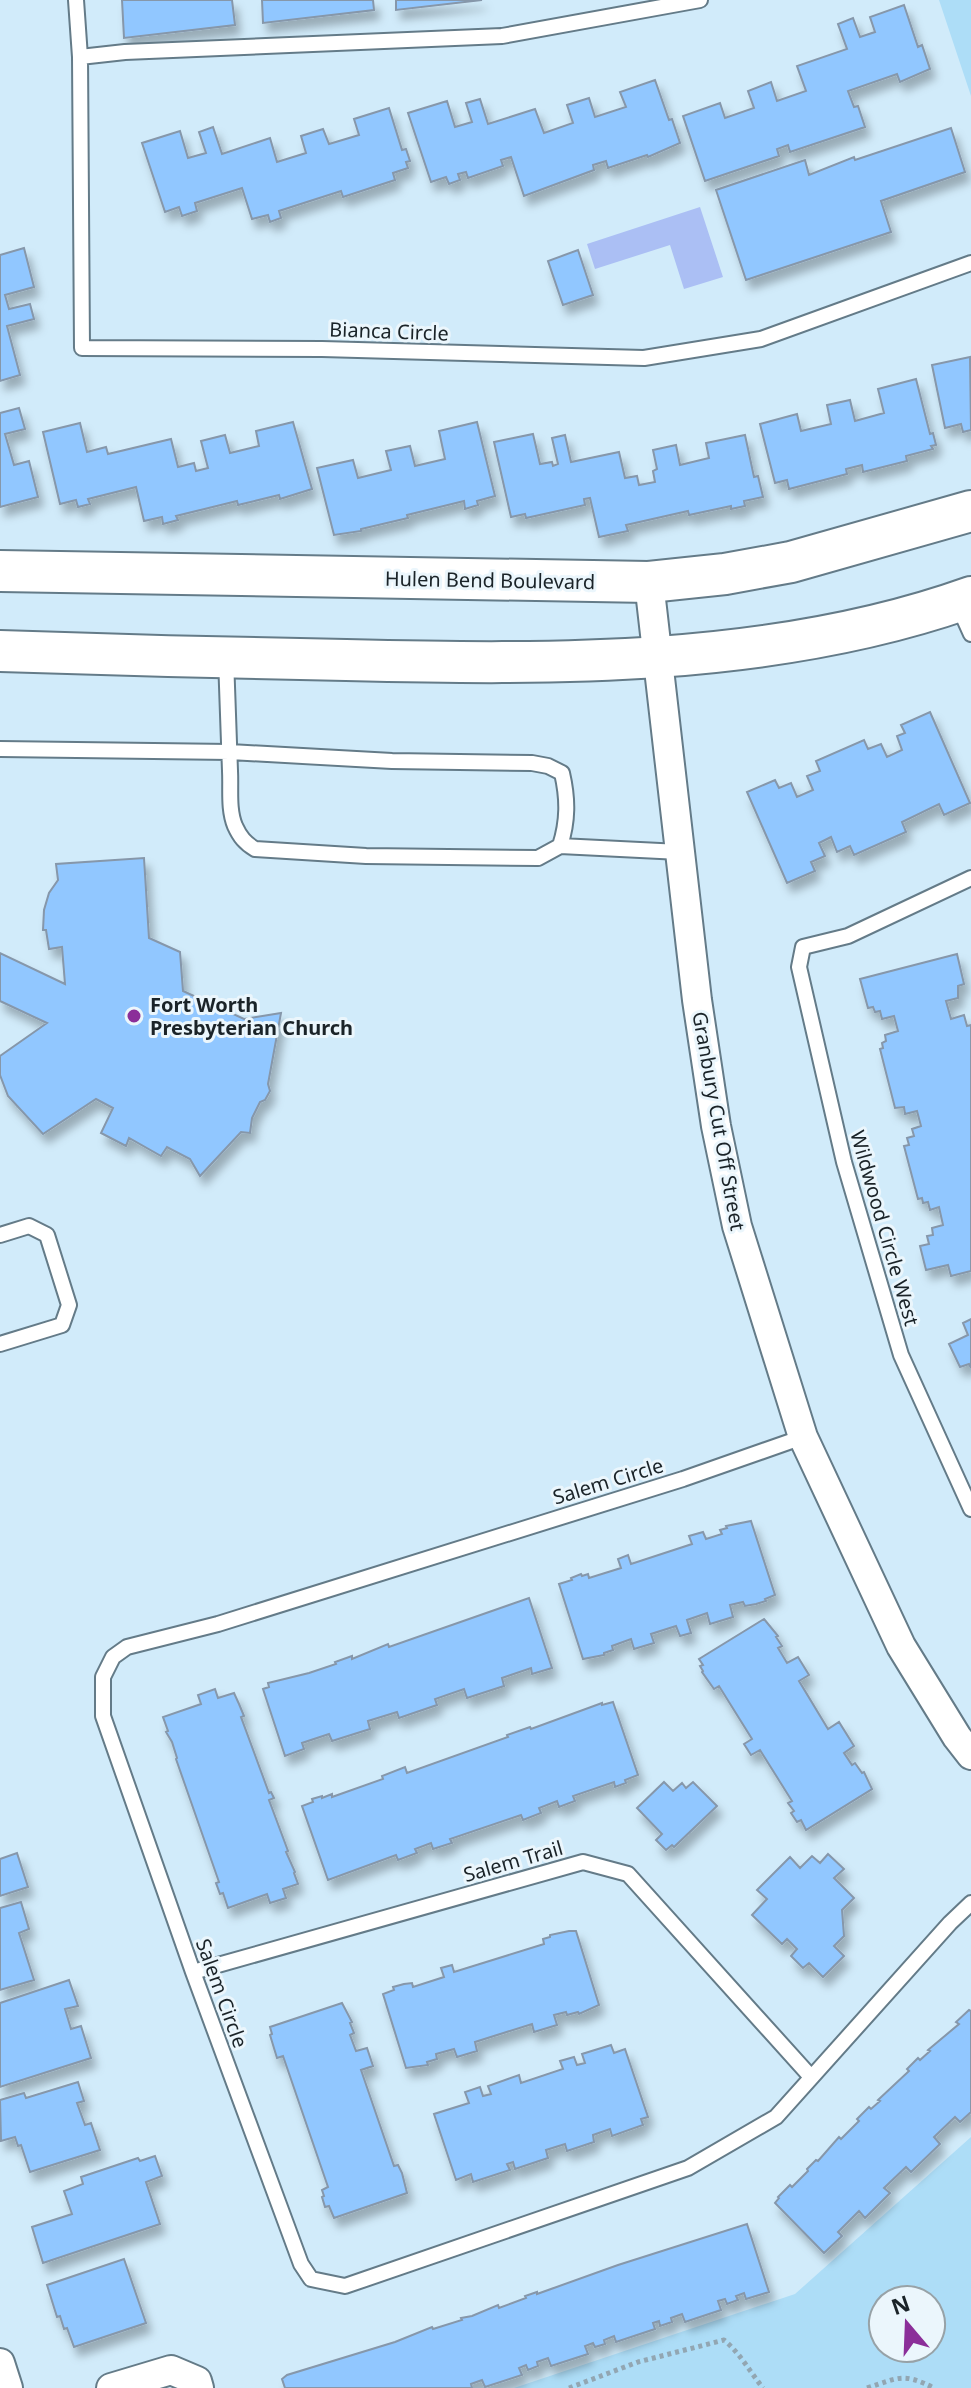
<svg xmlns="http://www.w3.org/2000/svg" width="971" height="2388" font-family="'Noto Sans',sans-serif">
<style>
.green{fill:#adddf7;fill-rule:evenodd}
.water{fill:#abbff4}
.building{fill:#91c7ff;stroke:#8697aa;stroke-width:2;filter:url(#shadow)}
.lines{fill:none;stroke-linecap:round;stroke-linejoin:round}
.lane-casing{stroke:#647b88;stroke-width:18}
.street-casing{stroke:#647b88;stroke-width:32}
.secondary-casing{stroke:#647b88;stroke-width:44}
.path{stroke:#92a6b2;stroke-width:5;stroke-dasharray:4 4;stroke-linecap:butt}
.lane{stroke:#fff;stroke-width:14}
.street{stroke:#fff;stroke-width:28}
.secondary{stroke:#fff;stroke-width:40}
.poi-dot{fill:#8b2e99;stroke:#ebf6fc;stroke-width:3}
.labels{text-anchor:middle;dominant-baseline:central;stroke-width:6;stroke-linejoin:round;paint-order:stroke}
.street-label{font-size:20px;fill:#1a2328;stroke:#ebf6fc}
.poi-label{font-size:20px;font-weight:bold;fill:#1a2328;stroke:#ebf6fc;text-anchor:start}
</style>
<defs>
<filter id="shadow"><feDropShadow dx="5" dy="9" stdDeviation="4" flood-color="#0004"/></filter>
</defs>
<rect width="100%" height="100%" fill="#d1ebfa"/>
<path class="green" d="M939 0H971V96Z
M971 2137V2388H514L795 2294ZM931 2300V2348H883V2300Z"/>
<path class="water" d="M700 207 723 277 684 289 670 245 595 269 587 244Z"/>
<path class="building" d="M122 0H232L235 25 124 38Z
M262 0H373L374 10 263 23Z
M396 0H482L396 10Z
M904 5 918 47 922 45 930 69 900 82 897 74 848 91 854 107 858 106 865 127 790 152 788 145 777 149 779 156 705 181 683 116 720 103 725 118 754 108 748 91 771 82 777 101 806 91 797 66 847 49 838 24 853 18 860 37 875 32 870 17Z
M655 80 669 120 672 119 680 143 648 157 647 155 608 168 606 161 593 165 594 170 524 196 511 157 501 160 503 166 468 178 466 172 458 174 460 180 449 184 446 177 431 182 408 113 447 101 455 127 472 122 466 103 480 99 488 124 535 109 544 133 573 123 567 105 589 98 595 117 626 107 620 92Z
M389 108 402 150 406 149 410 161 406 162 408 168 393 173 395 180 343 197 341 191 279 211 281 218 270 222 268 215 252 219 242 188 195 203 197 211 182 216 179 207 165 212 142 143 180 131 188 158 206 153 199 132 213 127 222 154 270 138 277 162 306 153 301 136 323 129 329 144 359 135 354 119Z
M951 128 965 172 881 201 891 232 746 280 716 190 805 160 809 175 854 157 855 160Z
M24 248 34 287 5 295 9 309 30 304 34 319 7 326 20 375 0 381V255Z
M578 250 593 295 563 305 548 261Z
M970 357 971 430 963 432 961 424 945 428 932 365Z
M916 379 930 434 933 433 936 445 931 446 933 449 906 456 907 461 863 472 862 465 846 469 847 474 789 489 787 480 775 483 760 424 797 414 801 431 831 424 827 405 850 400 855 421 884 413 878 389Z
M19 408 25 429 5 434 14 465 29 461 38 497 0 507V413Z
M293 422 312 489 280 499 279 495 238 505 237 501 176 516 178 520 163 524 162 517 144 521 136 487 88 499 90 504 78 507 76 500 60 504 43 432 80 423 87 452 106 447 108 454 171 439 178 467 194 463 196 471 208 468 201 441 225 435 230 453 259 446 256 431Z
M477 422 495 496 477 501 478 505 465 509 464 501 407 515 408 518 361 529V531L334 535 317 468 353 460 358 478 391 470 386 451 410 446 415 466 445 459 439 431Z
M533 434 540 464 552 462 553 466 558 464 552 438 565 435 571 462 619 452 625 478 637 476 639 485 655 482 653 471 657 469 653 450 676 445 680 465 709 458 706 443 745 435 754 477 758 476 763 497 744 501 745 506 731 509V506L689 515 688 511 626 525 628 531 599 537 590 498 584 499 585 505 526 518 525 514 511 517 494 442Z
M930 712 970 803 944 815 939 804 902 822 906 832 854 855 850 846 837 852 831 837 819 843 825 856 811 862 815 871 787 883 747 792 775 780 779 788 791 783 797 797 813 790 807 776 820 771 816 761 864 740 868 749 881 744 887 757 902 750 897 736 905 733 901 725Z
M144 858 149 938 180 952 183 991 244 1019 281 1013 268 1084 270 1091 265 1100 260 1102 252 1118 250 1133 241 1132 200 1176 190 1159 167 1147 161 1156 129 1138 126 1146 101 1133 113 1108 96 1099 43 1134 8 1096 0 1075V1056L47 1023 0 1001V953L65 984 62 947 49 949 46 930H43L44 910 49 893 58 880 56 864Z
M957 954 964 984 958 986V998L946 1001 951 1019 964 1015 967 1026 971 1025V1271L951 1276 948 1265 926 1270 920 1246 929 1244 927 1236 933 1235 932 1228 943 1225 939 1207 930 1210 928 1202 923 1203 922 1198 918 1199 904 1146 909 1145 907 1138 914 1136 912 1129 921 1126 917 1111 905 1114 904 1107 895 1108 880 1049 883 1048 882 1043 886 1041 885 1035 898 1031 894 1016 882 1019 880 1011 875 1012 873 1007 868 1008 860 979Z
M971 1319V1368L969 1364 960 1367 949 1344 968 1335 963 1323Z
M751 1521 775 1595 765 1599 766 1601 756 1604 745 1606 743 1602 730 1605 733 1617 710 1624 707 1613 687 1620 691 1633 680 1636 676 1626 651 1634 654 1643 634 1649 631 1639 612 1646 613 1650 604 1653V1655L583 1659 559 1584 572 1580 571 1578 581 1574 582 1576 588 1574 589 1578 621 1568 618 1559 628 1555 631 1564 692 1544 689 1536 703 1532 706 1539 722 1534 720 1530 727 1528 726 1526Z
M529 1598 552 1668 532 1674 531 1668 502 1678 504 1686 467 1698 464 1689 435 1699 437 1705 399 1718 397 1712 368 1721 370 1729 332 1741 329 1734 302 1743 304 1749 285 1756 263 1689 269 1687 268 1683 309 1673 336 1664 335 1662 352 1656V1659L388 1644 389 1647Z
M764 1619 778 1636 776 1637 782 1646 778 1648 787 1663 798 1657 809 1675 799 1681 828 1729 839 1722 854 1746 844 1753 852 1765 855 1763 862 1773 864 1772 872 1789 806 1830 801 1820 797 1822 791 1813 794 1811 788 1803 792 1801 760 1750 751 1755 744 1744 752 1739 719 1686 714 1689 702 1672 703 1671 700 1666 703 1665 699 1659Z
M215 1689 218 1698 234 1693 239 1704 244 1716 241 1717 269 1793 271 1792 274 1798 269 1800 288 1851 286 1852 295 1872 294 1873 298 1884 283 1889 286 1898 270 1903 267 1894 228 1908 223 1893 220 1894 216 1883 219 1882 176 1759 177 1758 172 1742 166 1732 168 1731 163 1717 201 1704 198 1695Z
M613 1702 638 1775 625 1780 626 1783 615 1787 614 1782 573 1796 575 1801 559 1807 557 1801 539 1808 541 1813 523 1820 521 1815 450 1839 452 1843 433 1849 431 1843 415 1849 417 1853 398 1860 396 1855 328 1880 302 1806 313 1802 312 1799 322 1796V1798L332 1794V1797L383 1779 382 1776 405 1767 407 1773 508 1737 507 1735 530 1727 531 1729 602 1703V1705Z
M664 1782 673 1791 682 1783 686 1788 693 1782 717 1806 674 1847 672 1845 666 1850 656 1840 662 1834 637 1808Z
M17 1853 28 1887 0 1896V1859Z
M828 1854 844 1869 834 1878 854 1898 842 1910 844 1936 834 1946 844 1956 823 1977 809 1963 803 1968 791 1956 797 1949 787 1939 782 1944 752 1915 767 1899 757 1890 790 1857 800 1868 812 1856 820 1863Z
M21 1902 29 1929 19 1933 34 1980 0 1990V1908Z
M569 1931H576L599 2005 579 2014 578 2012 567 2015 566 2012 554 2015 557 2025 534 2032 532 2024 475 2042 477 2051 457 2057 454 2049 436 2054 437 2059 427 2062 428 2065 406 2068 383 1994 394 1990 393 1987 404 1984 412 1983 413 1987 444 1977 441 1968 452 1965 454 1972 544 1944 543 1939 550 1937V1935Z
M69 1980 78 2006 65 2009 71 2029 81 2026 91 2058 0 2087V2003Z
M342 2003 352 2022 350 2023 354 2033 350 2035 356 2051 367 2048 373 2066 361 2070 394 2166 398 2165 402 2173 407 2193 334 2218 329 2206 325 2207 322 2197 324 2196 322 2190 328 2187 283 2056 277 2058 270 2035 272 2034 270 2027Z
M969 2010 971 2011V2112L960 2122 955 2117 934 2137 940 2144 911 2172 906 2167 884 2188 890 2193 865 2218 859 2211 838 2232 842 2236 824 2253 775 2203 779 2198 778 2197 790 2185 792 2187 808 2171 807 2169 816 2160 818 2161 839 2137 841 2139 859 2121 857 2119 869 2107 871 2109 880 2101 878 2100 909 2071 907 2069 918 2058 920 2060 930 2051 928 2050 959 2024 956 2022Z
M611 2045 614 2053 625 2049 648 2117 641 2119 643 2125 612 2136 610 2129 593 2135 594 2142 567 2151 565 2144 546 2150 548 2158 515 2169 513 2162 507 2164 510 2170 473 2182 471 2174 456 2180 434 2114 469 2103 465 2092 480 2087 483 2096 491 2094 488 2086 519 2075 521 2083 563 2069 560 2061 574 2057 577 2065 585 2063 582 2054Z
M78 2082 84 2101 77 2103 85 2125 91 2123 100 2150 30 2172 21 2145 18 2146 15 2137 1 2141 0 2100 24 2093 26 2098Z
M155 2156 162 2176 146 2182 160 2224 43 2263 32 2227 72 2214 64 2191 83 2184 81 2177 138 2158 140 2161Z
M747 2224 769 2292 746 2299 744 2293 736 2296 738 2300 727 2304 725 2299 718 2301 721 2310 685 2322 682 2314 671 2318 672 2322 660 2326 659 2321 653 2323 655 2329 616 2342 614 2336 604 2340 605 2344 595 2347 593 2343 585 2346 588 2354 551 2366 548 2358 537 2362 538 2366 528 2370 526 2365 519 2368 522 2375 485 2387 482 2380 471 2384 472 2388H285L282 2379 287 2375 395 2342 432 2327 433 2329 462 2320 461 2318 472 2316 498 2305 499 2308 526 2298 525 2296 537 2292V2294L618 2265Z
M124 2259 146 2323 74 2347 67 2328 64 2329 60 2316 57 2317 47 2285Z"/>
<g class="lines">
<g class="lane-casing">
<path id="lane" d="M76 0 80 57 82 348 322 349 644 358 761 339 971 263
M80 57 125 52 502 36 700 0
M957 603 971 634
M0 749 230 752 392 761 532 763 548 766 562 773C568 799 568 821 560 846L538 858 366 856 255 849C245 843 240 837 235 826 228 809 231 789 230 771 229 733 227 696 226 658
M560 846 680 852
M971 878 848 936 803 947 799 967 844 1162 901 1355 971 1509
M0 1235 29 1226 47 1235 69 1305 62 1325 0 1344
M803 1437 683 1479 218 1624 127 1647 113 1657 103 1677V1716L193 1972 301 2264 311 2279 345 2286 688 2168 776 2117 950 1923 971 1903
M193 1972 583 1862 628 1874 811 2077"/>
</g>
<g class="street-casing">
<path id="street" d="M649 582 697 1000 716 1126 737 1226 803 1437 901 1646 957 1737 971 1755
M0 2363 8 2388
M111 2388 171 2370 197 2381 199 2388"/>
</g>
<g class="secondary-casing">
<path id="secondary" d="M0 571 649 582 725 574 791 562 971 511
M0 651C115 655 231 658 346 660 551 665 775 667 971 597"/>
</g>
<path class="path" d="M569 2388 638 2362 724 2340C740 2353 750 2372 763 2388
M867 2388C899 2378 902 2372 934 2388"/>
<use href="#lane" class="lane"/>
<use href="#street" class="street"/>
<use href="#secondary" class="secondary"/>
</g>
<circle class="poi-dot" cx="134" cy="1016" r="8"/>
<g class="labels">
<g class="street-label">
<text transform="translate(389 331) rotate(2)">Bianca Circle</text>
<text transform="translate(490 580) rotate(1)">Hulen Bend Boulevard</text>
<text transform="translate(719 1121) rotate(80)">Granbury Cut Off Street</text>
<text transform="translate(885 1228) rotate(74)">Wildwood Circle West</text>
<text transform="translate(608 1481) rotate(-17)">Salem Circle</text>
<text transform="translate(513 1861) rotate(-16)">Salem Trail</text>
<text transform="translate(222 1993) rotate(70)">Salem Circle</text>
</g>
<g class="poi-label">
<text x="150" y="1004">Fort Worth<tspan x="150" dy="23">Presbyterian Church</tspan></text>
</g>
</g>
<g transform="translate(907 2324) rotate(341)"><circle r="38" fill="#ebf6fc" stroke="#97a2a7" stroke-width="2"/>
<path d="M0-6L14 30L0 20L-14 30Z" fill="#8b2e99"/>
<text y="-12" font-size="22" font-weight="bold" text-anchor="middle" fill="#1a2328">N</text>
</g>
</svg>
